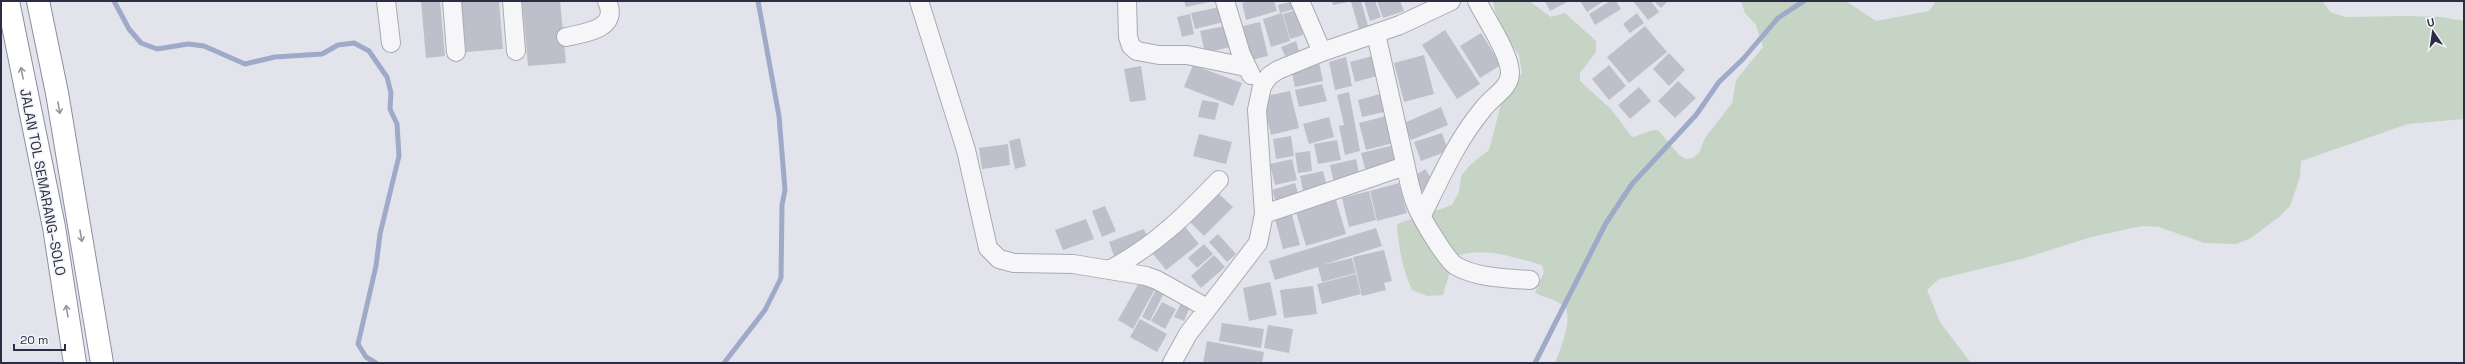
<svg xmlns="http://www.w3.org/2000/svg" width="2465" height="364" font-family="'Space Grotesk',sans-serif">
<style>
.green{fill:#c5d4c4}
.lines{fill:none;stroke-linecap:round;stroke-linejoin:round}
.stream{stroke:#9faac9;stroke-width:5}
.building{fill:#bdbfca}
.minor-casing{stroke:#a8aab5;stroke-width:20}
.highway-casing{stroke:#8b8ea1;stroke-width:24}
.minor{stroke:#f6f6f9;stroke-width:18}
.highway{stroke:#fff;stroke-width:22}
.oneway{stroke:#9596a1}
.labels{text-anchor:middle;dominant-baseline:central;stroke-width:3.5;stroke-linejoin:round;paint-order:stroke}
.street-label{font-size:14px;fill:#2b2e43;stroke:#f3f4f8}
</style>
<rect width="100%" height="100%" fill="#e3e4eb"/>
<path class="green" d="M1493 1H1529L1551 17 1565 13 1596 41V52L1580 73V81L1611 109 1632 137C1642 135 1647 130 1658 130L1679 155 1686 159 1693 158 1699 153 1705 138 1732 103 1736 80 1763 47 1756 25 1745 13 1741 1H1846L1876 21 1929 11 1936 1H2322L2330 12 2345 17 2406 16 2441 17 2464 21V119L2408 124 2301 161 2300 177 2290 206 2279 217 2251 238 2236 244 2204 243 2159 227 2142 226 2091 237 2022 259 1939 279 1927 290 1940 322 1971 363H1555C1560 351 1574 316 1564 306 1557 300 1544 297 1535 293L1544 272 1542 265C1514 258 1488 247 1459 255L1451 268 1443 295 1427 296 1412 290C1402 268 1399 249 1397 224L1452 205 1459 192 1461 176 1470 165 1489 150 1501 104 1515 86 1522 72 1519 55 1499 29Z"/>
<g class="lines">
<path class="stream" d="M114 1 129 29 141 43 157 49 188 44 204 46 245 64 275 57 322 54 338 45 354 43 369 51 387 77 391 93 390 109 397 124 399 156 380 234 376 266 358 344 366 357 376 363
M724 363 765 310 781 278 782 205 785 190 779 116 758 1
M1535 363 1606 223 1632 184 1696 115 1719 82 1743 59 1778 18 1804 1"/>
</g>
<path class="building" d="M421 1H440L445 56 426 58Z
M461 1H499L503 49 466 52Z
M522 1H560L566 63 528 66Z
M1184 1H1209V2L1186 7Z
M1249 1H1274L1277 11 1246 20 1242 3Z
M1293 1 1295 9 1280 13 1278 5Z
M1332 1H1348V2L1333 5Z
M1356 1H1361L1368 26 1359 29 1351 2Z
M1364 1H1375L1381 17 1370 21Z
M1377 1H1400L1404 11 1383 18Z
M1545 1H1569L1550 11Z
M1580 1H1604L1587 12Z
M1610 1H1616L1621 9 1595 25 1589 14Z
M1633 1H1651L1659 12 1648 20Z
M1654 1H1668L1661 8Z
M1220 7 1224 22 1195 29 1191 13Z
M1296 10 1303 35 1290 39 1283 14Z
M1282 13 1290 41 1271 47 1263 19Z
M1637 13 1644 23 1630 33 1623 24Z
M1190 14 1194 34 1182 37 1177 17Z
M1260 22 1268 56 1252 60 1243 26Z
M1225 26 1230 47 1205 53 1200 31Z
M1645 26 1667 52 1629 83 1607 57Z
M1445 30 1480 84 1457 99 1422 45Z
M1481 33 1501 65 1480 78 1460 46Z
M1296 41 1299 51 1285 56 1281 47Z
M1669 53 1685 70 1669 86 1653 69Z
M1376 55 1381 75 1355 82 1350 62Z
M1424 55 1434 94 1404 102 1394 63Z
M1346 57 1352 86 1335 90 1329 62Z
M1319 62 1323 81 1295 87 1291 68Z
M1193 65 1242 83 1233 106 1184 87Z
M1609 65 1626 86 1609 100 1592 79Z
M1141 66 1146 100 1130 102 1124 69Z
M1678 81 1696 98 1675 118 1658 101Z
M1322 84 1327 101 1299 107 1295 90Z
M1639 87 1651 101 1630 119 1618 105Z
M1290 91 1299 128 1271 135 1262 97Z
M1349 92 1360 151 1345 155 1339 126 1344 125 1337 95Z
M1384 93 1388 111 1362 117 1358 100Z
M1202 100 1219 103 1215 120 1198 117Z
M1441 107 1448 125 1411 140 1404 123Z
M1390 115 1397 142 1366 150 1359 123Z
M1329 117 1334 137 1309 144 1303 124Z
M1442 133 1448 151 1421 161 1414 142Z
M1199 134 1232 142 1226 164 1193 156Z
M1291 136 1294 156 1276 159 1273 139Z
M1020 138 1026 166 1015 169 1009 141Z
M1337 140 1341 160 1318 164 1314 144Z
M1008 144 1010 165 982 169 979 148Z
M1394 145 1399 164 1366 172 1361 153Z
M1310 151 1312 171 1298 173 1295 153Z
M1292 159 1297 180 1275 185 1270 164Z
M1356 159 1360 177 1334 183 1330 165Z
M1425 169 1436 185 1424 193 1413 177Z
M1323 171 1328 190 1304 195 1300 176Z
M1295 183 1300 200 1277 207 1272 190Z
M1399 183 1407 213 1377 221 1370 191Z
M1369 191 1376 220 1349 227 1342 198Z
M1217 192 1233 207 1204 236 1189 221Z
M1336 200 1346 234 1306 246 1296 212Z
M1105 206 1116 231 1102 237 1092 211Z
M1292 215 1300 245 1283 249 1275 219Z
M1086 219 1094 239 1063 250 1055 230Z
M1182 223 1199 244 1166 270 1149 249Z
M1376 228 1382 246 1322 265 1352 258 1356 273 1322 282 1318 267 1275 280 1269 261Z
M1144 229 1149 243 1114 256 1109 242Z
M1218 234 1236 254 1227 262 1209 242Z
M1204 244 1213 254 1197 268 1188 258Z
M1384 250 1392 281 1384 283 1386 290 1362 296 1353 257Z
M1214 255 1225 267 1201 288 1191 276Z
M1356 274 1361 294 1322 304 1317 284Z
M1140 281 1155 289 1133 329 1118 320Z
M1270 282 1277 315 1249 321 1243 288Z
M1313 286 1317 314 1284 318 1280 290Z
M1156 289 1164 293 1150 321 1142 317Z
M1162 302 1176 309 1165 329 1151 321Z
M1181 303 1190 307 1184 321 1174 317Z
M1140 319 1167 334 1157 352 1130 337Z
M1222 323 1264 329 1261 348 1219 341Z
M1268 325 1293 329 1289 353 1264 348Z
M1207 341 1264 352 1262 363H1203Z"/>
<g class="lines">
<g class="minor-casing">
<path id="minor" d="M386 1 391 43
M452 1 456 52
M512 1 516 51
M919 1 966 150 988 248 999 259 1014 263 1073 264 1146 276 1157 280 1207 308
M1127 1 1128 37 1131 46 1137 51 1159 55H1187L1246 67
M1225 1 1241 54 1251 75
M566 37C585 33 620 29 607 1
M1322 52 1400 25 1451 1
M1405 163C1408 176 1410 190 1415 202 1418 213 1446 260 1456 266 1477 278 1506 278 1530 280
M1264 214 1402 167 1405 163 1376 34
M1422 215C1440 179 1457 140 1483 109 1491 97 1510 89 1510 73 1510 54 1486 19 1477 1
M1111 269C1155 245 1185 216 1219 180
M1172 363 1188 334 1258 243 1264 214 1257 110 1262 86 1269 76 1278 70 1322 52 1300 1"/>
</g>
<g class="highway-casing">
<path id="highway" d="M8 1 54 227 75 363
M38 1 57 93 102 363"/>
</g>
<use href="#minor" class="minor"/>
<use href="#highway" class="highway"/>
</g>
<defs><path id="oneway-shaft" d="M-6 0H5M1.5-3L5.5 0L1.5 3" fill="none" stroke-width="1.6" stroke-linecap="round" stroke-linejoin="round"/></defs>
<g class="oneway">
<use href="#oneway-shaft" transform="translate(22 73) rotate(-101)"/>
<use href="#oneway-shaft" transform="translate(59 108) rotate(80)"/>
<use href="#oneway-shaft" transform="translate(81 236) rotate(80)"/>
<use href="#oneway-shaft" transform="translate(67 311) rotate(-99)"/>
</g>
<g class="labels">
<g class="street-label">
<text transform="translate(43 182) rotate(79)">JALAN TOL SEMARANG–SOLO</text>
</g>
</g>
<rect width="2465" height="364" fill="none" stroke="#2b2e43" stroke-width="4"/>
<g transform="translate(2433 32) rotate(347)" stroke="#f3f4f8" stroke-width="3" paint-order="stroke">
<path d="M0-3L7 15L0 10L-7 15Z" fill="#2b2e43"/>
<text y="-6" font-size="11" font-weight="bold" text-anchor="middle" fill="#2b2e43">U</text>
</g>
<path d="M14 344v6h51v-6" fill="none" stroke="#2b2e43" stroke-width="2"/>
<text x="20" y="344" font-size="12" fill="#2b2e43" stroke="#f3f4f8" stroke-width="3" paint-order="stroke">20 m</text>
</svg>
